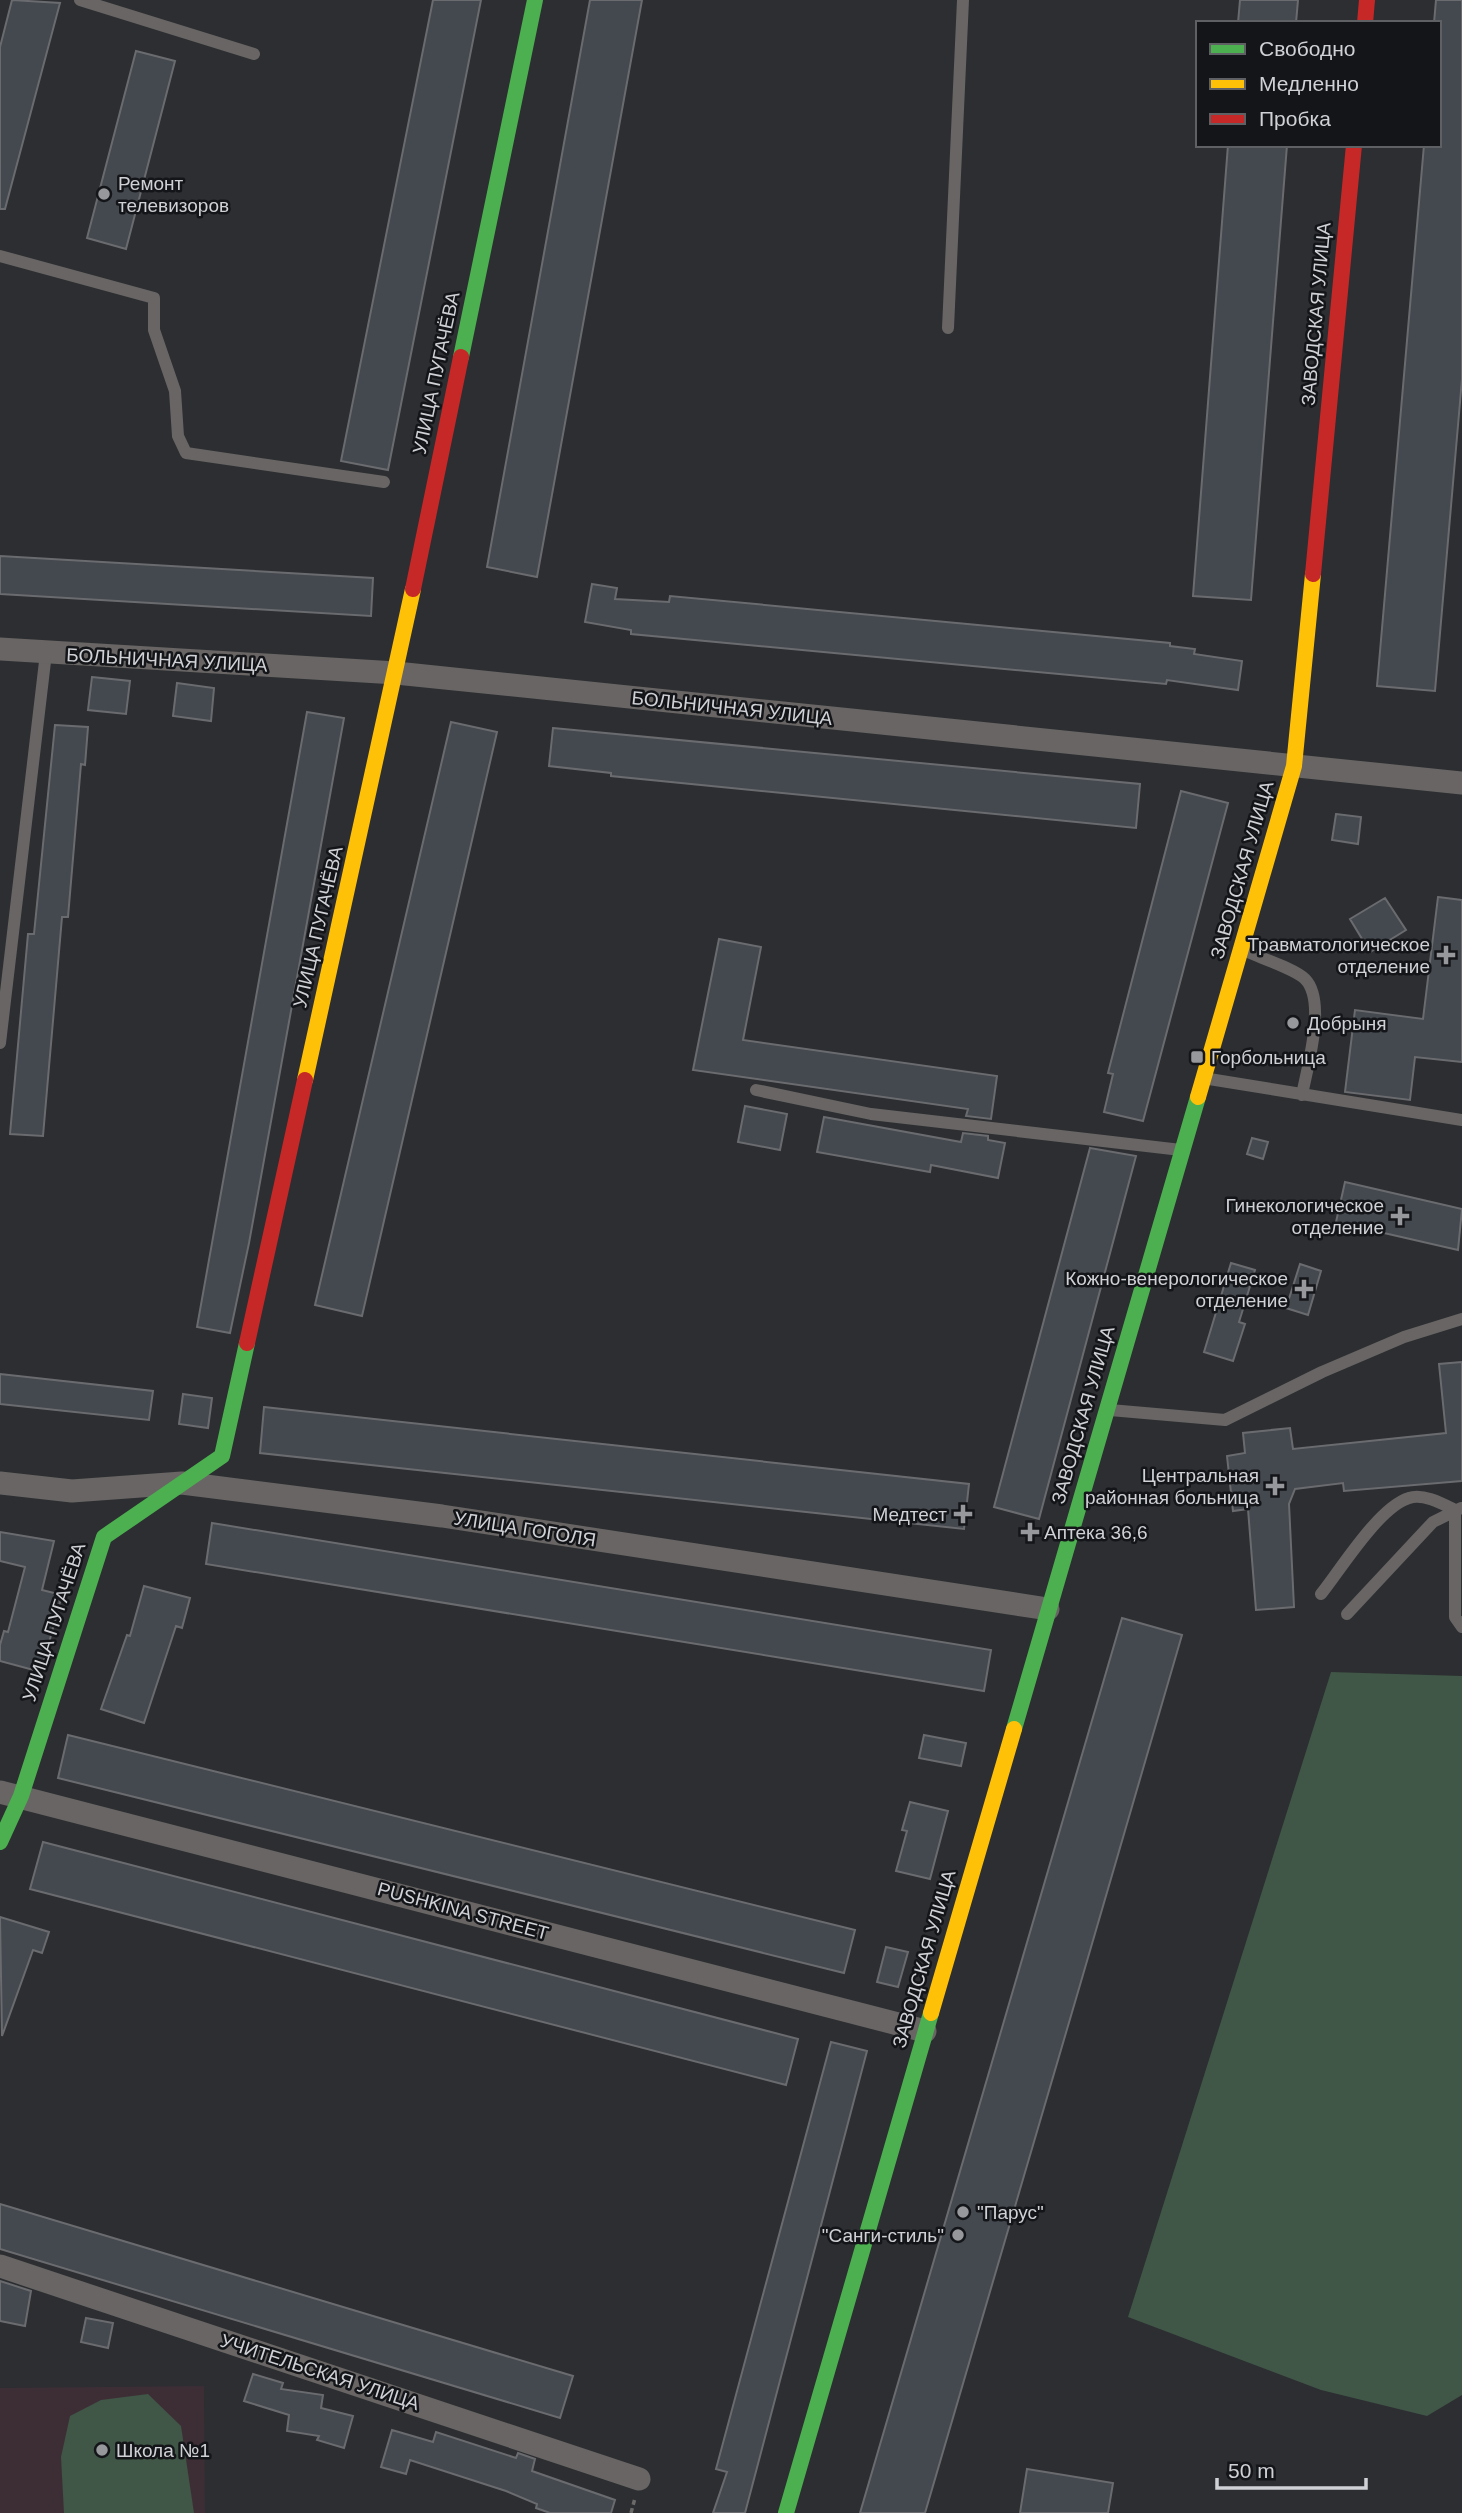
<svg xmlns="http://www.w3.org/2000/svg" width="1462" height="2513" font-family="Arial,sans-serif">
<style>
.education{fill:#3d2e36}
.green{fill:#405647}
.building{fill:#44484f;stroke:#6a6b6e;stroke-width:2}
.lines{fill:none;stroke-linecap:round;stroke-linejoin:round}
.path{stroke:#6b6a69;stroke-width:3.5;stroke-dasharray:5 3.5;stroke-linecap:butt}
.lane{stroke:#686564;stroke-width:12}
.street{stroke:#686564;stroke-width:23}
.fast{stroke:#4caf50;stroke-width:16}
.slow{stroke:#ffc107;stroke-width:16}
.jam{stroke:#c62828;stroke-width:16}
.poi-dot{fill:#96989c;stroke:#131518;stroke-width:2.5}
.labels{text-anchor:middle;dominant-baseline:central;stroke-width:5;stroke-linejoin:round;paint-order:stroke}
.poi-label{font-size:19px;fill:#cfd1d6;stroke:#131518;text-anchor:start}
.street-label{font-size:19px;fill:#cfd1d6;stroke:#131518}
</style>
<rect width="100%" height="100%" fill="#2c2e31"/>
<path class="education" d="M204 2386 205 2513H0V2388Z"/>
<path class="green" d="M1331 1672 1462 1676V2395L1427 2416 1321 2390 1128 2317Z
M148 2394 181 2426 194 2513H64L61 2457 70 2416 101 2400Z"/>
<path class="building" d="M12 0 60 3 5 209H0V47Z
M433 0H481L388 470 341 461Z
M590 0H642L537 577 487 567Z
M1240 0H1298L1296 23H1238Z
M1436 0H1462V379L1435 691 1377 686 1424 145H1439V23H1434Z
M136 51 175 61 126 249 87 238Z
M1228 145H1287L1251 600 1193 596Z
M0 556 373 578 371 616 0 594Z
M592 584 617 588 615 599 669 602 670 596 1170 643V646L1195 649 1194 654 1242 661 1238 690 1167 680 1166 684 631 634V630L585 622Z
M92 677 130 681 126 714 88 710Z
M177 683 214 688 211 721 173 716Z
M307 712 344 718 249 1243 230 1333 197 1327Z
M451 722 497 732 362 1316 315 1305Z
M55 725 88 727 85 765 81 764 68 917H62L43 1136 10 1134 28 934H34Z
M553 728 1140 784 1136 828 611 776V773L549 766Z
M1181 791 1228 803 1143 1121 1104 1112 1113 1074 1108 1073Z
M1336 814 1361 817 1358 844 1332 840Z
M1438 897 1462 900V1062L1415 1057 1410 1100 1345 1092 1355 1010 1423 1019Z
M1385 898 1406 930 1370 952 1350 919Z
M719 939 761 947 743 1040 997 1076 991 1119 966 1116 968 1109 693 1070Z
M745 1106 787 1114 780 1150 738 1142Z
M824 1117 961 1142 963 1133 988 1136V1140L1005 1143 998 1178 931 1165 930 1172 817 1152Z
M1252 1138 1268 1142 1263 1159 1247 1154Z
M1090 1148 1136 1156 1039 1519 994 1507Z
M1345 1182 1462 1209 1458 1250 1336 1222Z
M1231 1263 1255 1270 1239 1322 1245 1324 1233 1361 1204 1352Z
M1300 1264 1321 1271 1308 1315 1286 1308Z
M1462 1362V1481L1344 1491 1343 1483 1295 1489 1289 1504 1294 1607 1256 1610 1248 1509 1233 1511 1227 1456 1245 1453 1243 1433 1290 1428 1293 1449 1446 1433 1439 1364Z
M0 1374 153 1391 149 1420 0 1404Z
M183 1394 212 1398 208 1428 179 1424Z
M264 1407 969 1484 964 1529 260 1453Z
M212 1523 991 1650 984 1691 206 1564Z
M0 1532 54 1541 42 1590 62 1595 41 1672 0 1661V1645L4 1631 8 1632 25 1567 0 1561Z
M144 1586 190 1598 182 1628 176 1626 144 1723 101 1709 127 1635 130 1636Z
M1122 1618 1182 1635 1080 1985 925 2513H860Z
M68 1735 855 1930 844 1973 58 1778Z
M924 1735 966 1743 961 1766 919 1758Z
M910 1802 948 1811 930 1879 896 1871 907 1831 902 1830Z
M43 1842 798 2039 786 2085 30 1889Z
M0 1917 49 1932 42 1953 33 1950 2 2036Z
M886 1947 908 1952 898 1987 877 1982Z
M831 2042 867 2051 745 2513H713L727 2472 716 2469Z
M0 2204 573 2376 560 2418 0 2249Z
M0 2281 31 2291 25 2326 0 2321Z
M86 2318 113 2323 108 2348 81 2342Z
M253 2374 283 2383 281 2389 323 2395 321 2408 353 2416 344 2448 317 2440 319 2436 287 2431 289 2415 244 2401Z
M392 2430 433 2442 436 2432 516 2458 518 2453 535 2459 532 2471 615 2500 611 2513H550L536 2508 537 2504 506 2491 410 2460 406 2474 381 2467Z
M1027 2469 1113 2483 1108 2513H1020Z"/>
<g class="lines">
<path class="path" d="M631 2513 635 2498"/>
<path class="lane" d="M80 0 254 54
M0 256 154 298V330L175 391 178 436 186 453 384 482
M948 328 963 0
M1241 949C1257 957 1294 968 1305 979 1327 1001 1307 1068 1302 1095
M0 1043 46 653
M1203 1078 1462 1120
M756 1090 871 1114 1181 1150
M1110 1410 1225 1420 1322 1372 1404 1337 1462 1319
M1321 1594C1341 1569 1379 1507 1409 1498 1423 1493 1443 1504 1455 1510V1617L1462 1627
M1347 1614 1433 1522 1461 1508"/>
<path class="street" d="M0 649 396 673 1462 783
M0 1483 72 1491 182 1483 442 1516 1048 1609
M0 1792 925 2031
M0 2266 639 2479"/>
<path class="fast" d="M461 357 535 0
M1014 1729 1198 1097
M0 1842 21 1796 104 1537 222 1456 247 1343
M786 2513 931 2013"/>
<path class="slow" d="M305 1080 413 589
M1198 1097 1294 766 1313 574
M931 2013 1014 1729"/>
<path class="jam" d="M1365 23 1367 0
M1313 574 1354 145
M413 589 461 357
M247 1343 305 1080"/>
</g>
<g class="poi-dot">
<circle cx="104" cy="194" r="7"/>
<path d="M1442.5 944.5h7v7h7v7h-7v7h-7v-7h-7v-7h7z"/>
<circle cx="1293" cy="1023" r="7"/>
<rect x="1190" y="1050" width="14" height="14" rx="3.5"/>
<path d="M1396.5 1205.5h7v7h7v7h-7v7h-7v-7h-7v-7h7z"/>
<path d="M1300.5 1278.5h7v7h7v7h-7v7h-7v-7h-7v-7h7z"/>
<path d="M1271.5 1475.5h7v7h7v7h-7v7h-7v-7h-7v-7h7z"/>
<path d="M959.5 1503.5h7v7h7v7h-7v7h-7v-7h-7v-7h7z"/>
<path d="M1026.5 1521.5h7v7h7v7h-7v7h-7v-7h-7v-7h7z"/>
<circle cx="963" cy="2212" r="7"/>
<circle cx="958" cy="2235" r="7"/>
<circle cx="102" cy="2450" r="7"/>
</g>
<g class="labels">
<g class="poi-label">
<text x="118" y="183">Ремонт<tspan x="118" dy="22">телевизоров</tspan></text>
<text x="1430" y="944" text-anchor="end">Травматологическое<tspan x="1430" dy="22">отделение</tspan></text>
<text x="1307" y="1023">Добрыня</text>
<text x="1211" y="1057">Горбольница</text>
<text x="1384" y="1205" text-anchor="end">Гинекологическое<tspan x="1384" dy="22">отделение</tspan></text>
<text x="1288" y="1278" text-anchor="end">Кожно-венерологическое<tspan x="1288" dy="22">отделение</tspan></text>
<text x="1259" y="1475" text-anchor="end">Центральная<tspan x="1259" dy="22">районная больница</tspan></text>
<text x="947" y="1514" text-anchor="end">Медтест</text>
<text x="1044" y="1532">Аптека 36,6</text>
<text x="977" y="2212">"Парус"</text>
<text x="944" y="2235" text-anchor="end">"Санги-стиль"</text>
<text x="116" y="2450">Школа №1</text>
</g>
<g class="street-label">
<text transform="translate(1316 314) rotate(-85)">ЗАВОДСКАЯ УЛИЦА</text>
<text transform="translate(436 373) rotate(-78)">УЛИЦА ПУГАЧЁВА</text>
<text transform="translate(167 660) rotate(3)">БОЛЬНИЧНАЯ УЛИЦА</text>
<text transform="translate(732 708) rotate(6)">БОЛЬНИЧНАЯ УЛИЦА</text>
<text transform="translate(1242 870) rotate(-74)">ЗАВОДСКАЯ УЛИЦА</text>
<text transform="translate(318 927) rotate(-77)">УЛИЦА ПУГАЧЁВА</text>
<text transform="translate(1083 1415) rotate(-74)">ЗАВОДСКАЯ УЛИЦА</text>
<text transform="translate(525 1529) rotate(9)">УЛИЦА ГОГОЛЯ</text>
<text transform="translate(54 1622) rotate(-72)">УЛИЦА ПУГАЧЁВА</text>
<text transform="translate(463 1911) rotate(15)">PUSHKINA STREET</text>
<text transform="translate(924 1959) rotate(-74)">ЗАВОДСКАЯ УЛИЦА</text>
<text transform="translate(320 2372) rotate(18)">УЧИТЕЛЬСКАЯ УЛИЦА</text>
</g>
</g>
<rect x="1196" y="21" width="245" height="126" fill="#131518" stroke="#5e6064" stroke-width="2"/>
<rect x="1210" y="44" width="35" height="10" fill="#4caf50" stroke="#5e6064" stroke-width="2"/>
<text x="1259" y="56" font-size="21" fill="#cfd1d6">Свободно</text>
<rect x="1210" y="79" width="35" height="10" fill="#ffc107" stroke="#5e6064" stroke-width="2"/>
<text x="1259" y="91" font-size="21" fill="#cfd1d6">Медленно</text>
<rect x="1210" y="114" width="35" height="10" fill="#c62828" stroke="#5e6064" stroke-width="2"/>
<text x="1259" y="126" font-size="21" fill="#cfd1d6">Пробка</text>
<path d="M1217 2478v10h149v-10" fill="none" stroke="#cfd1d6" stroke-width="3.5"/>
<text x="1228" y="2478" font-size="21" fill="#cfd1d6" stroke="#131518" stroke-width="5" paint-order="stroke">50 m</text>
</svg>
